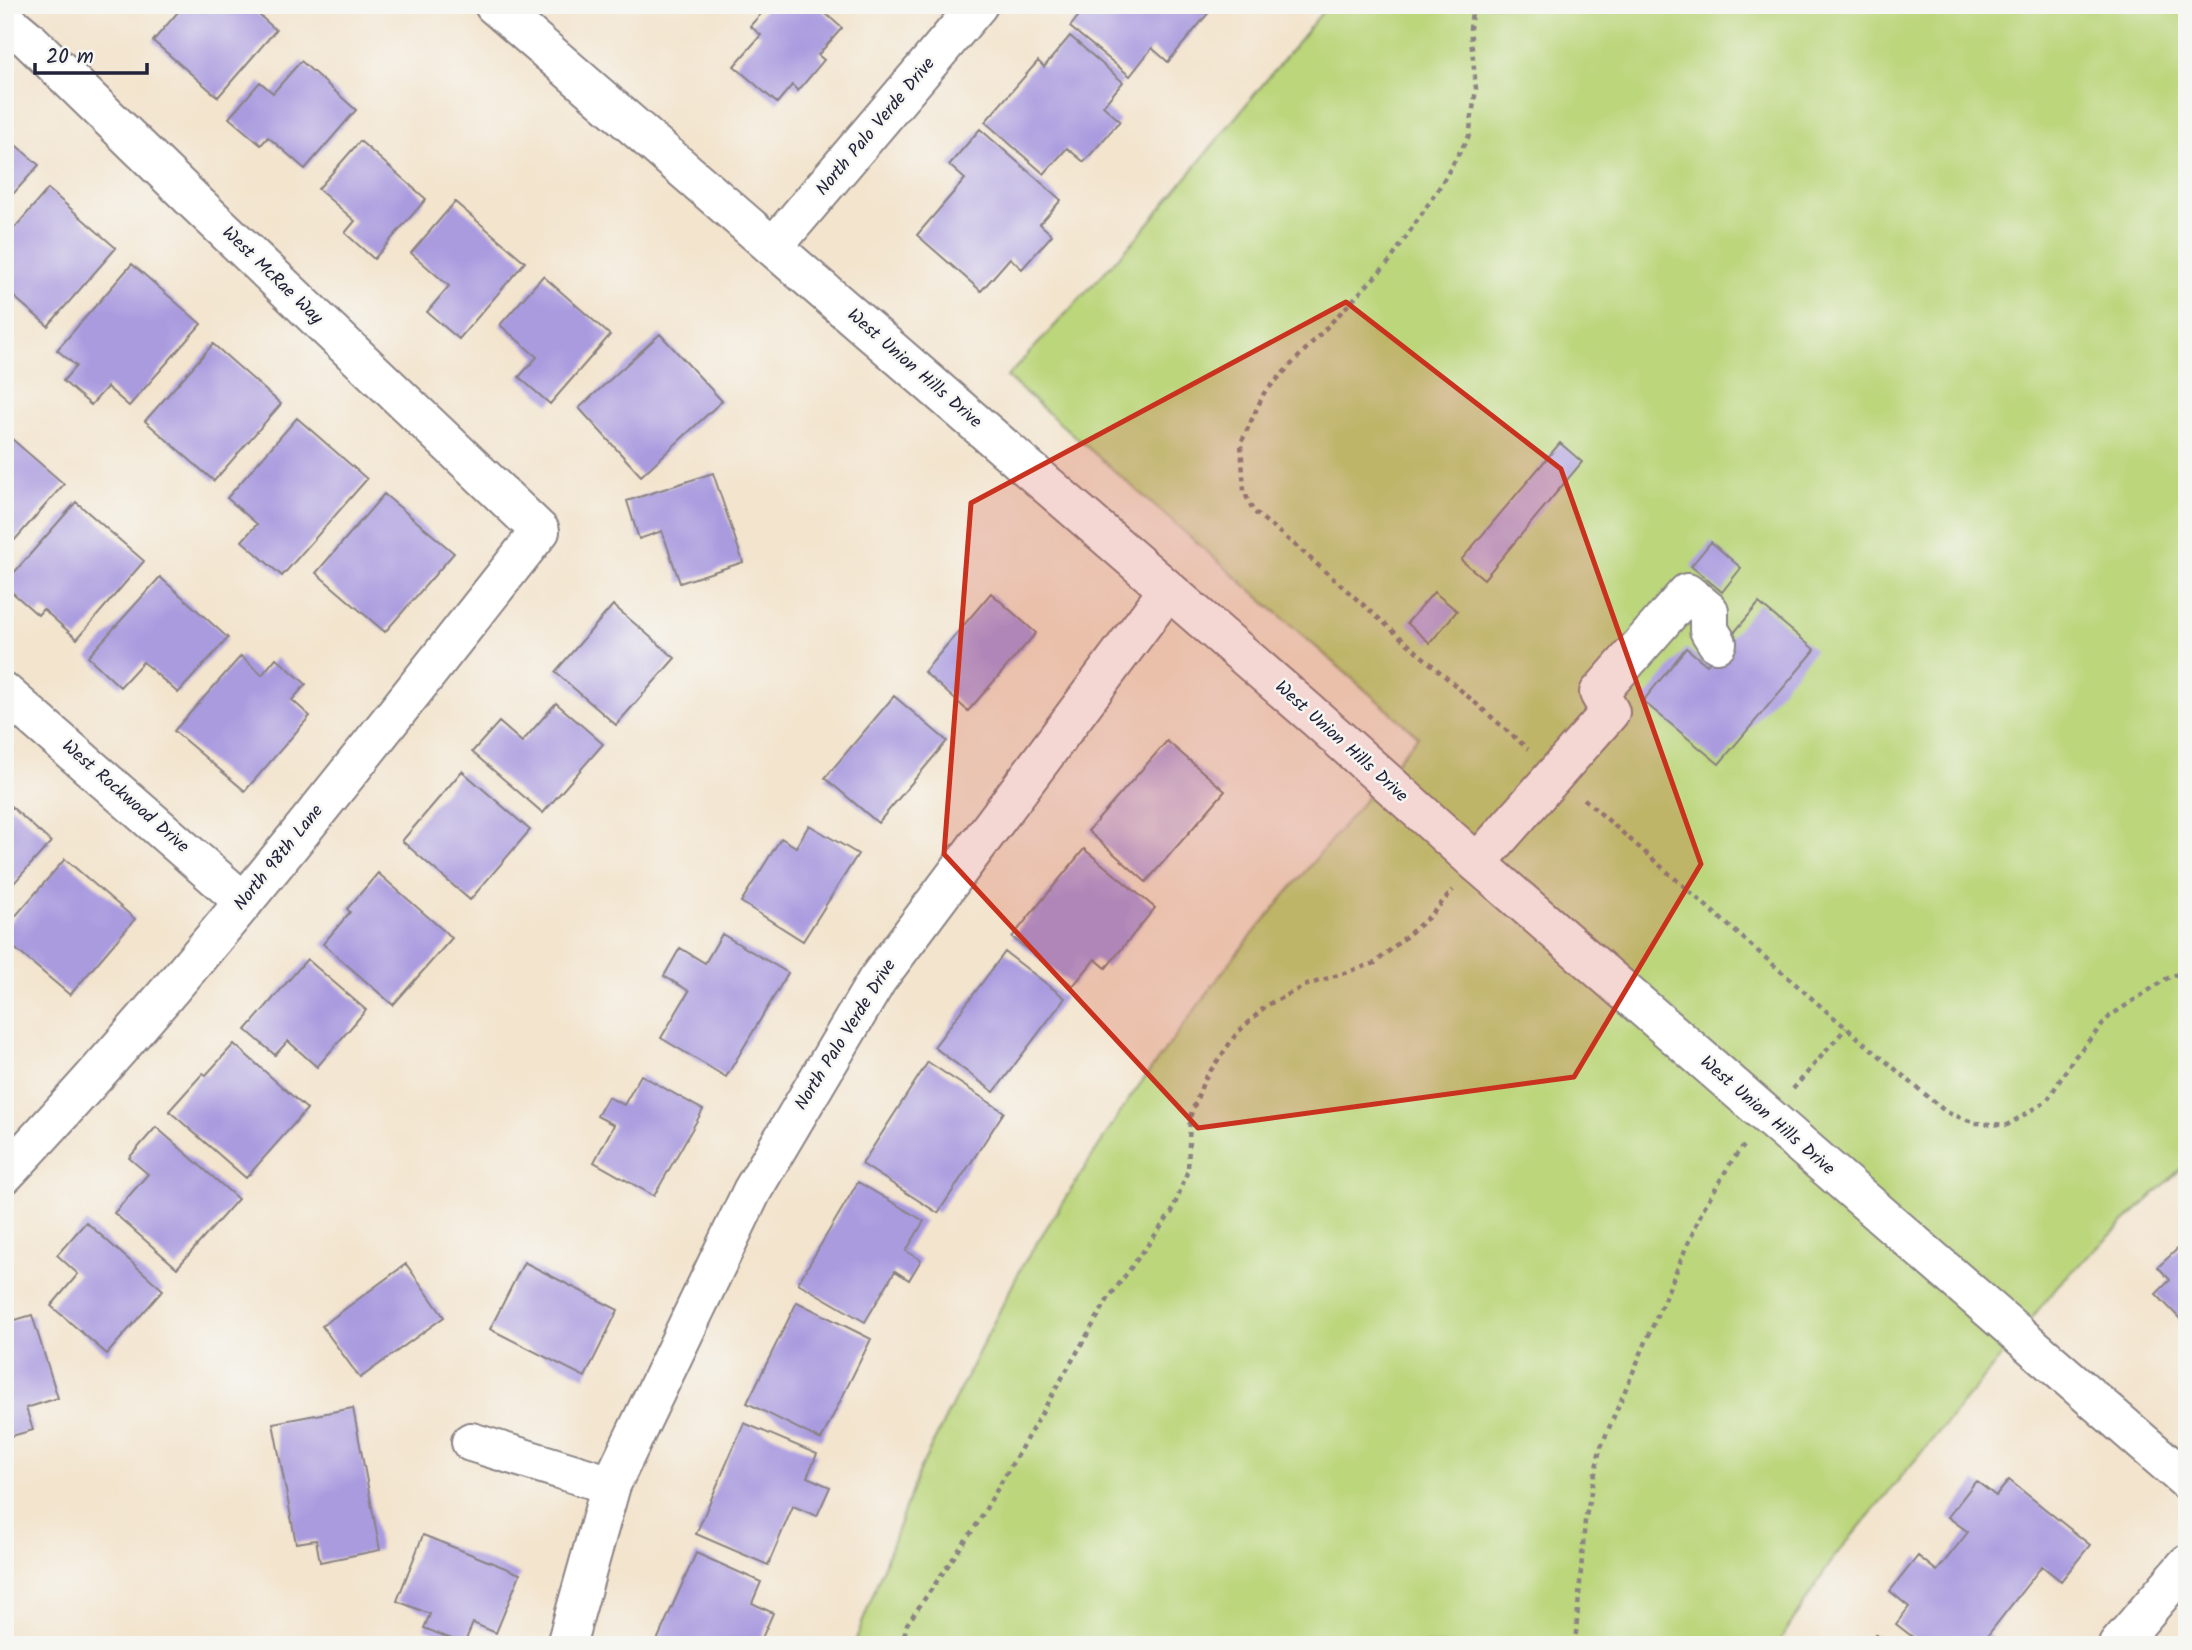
<svg xmlns="http://www.w3.org/2000/svg" width="2192" height="1650" font-family="Kalam,sans-serif">
<style>
.green{fill:#bcd67b;stroke:#6f7c5b;stroke-width:2}
.building{fill:#aa9bdf}
.lines{fill:none;stroke-linecap:round;stroke-linejoin:round}
.minor-casing{stroke:#8a8384;stroke-width:42}
.major-casing{stroke:#8a8384;stroke-width:42}
.path{stroke:#8a8384;stroke-width:4.5;stroke-dasharray:5 5;stroke-linecap:butt}
.minor{stroke:#fff;stroke-width:38}
.major{stroke:#fff;stroke-width:38}
.marked{fill:#c8321e;fill-opacity:0.2;stroke:#c8321e;stroke-width:5;stroke-linejoin:round}
.labels{text-anchor:middle;dominant-baseline:central;stroke-width:5;stroke-linejoin:round;paint-order:stroke}
.street-label{font-size:18px;fill:#22223b;stroke:#f6f6f2}
</style>
<rect width="100%" height="100%" fill="#f6f6f2"/>
<filter id="ink" filterUnits="userSpaceOnUse"><feTurbulence type="fractalNoise" baseFrequency=".0143" numOctaves="2"/><feDisplacementMap in="SourceGraphic" scale="14" xChannelSelector="R" yChannelSelector="G"/><feConvolveMatrix kernelMatrix="1 2 1 2 8 2 1 2 1" color-interpolation-filters="sRGB"/></filter>
<filter id="wash" filterUnits="userSpaceOnUse"><feTurbulence type="fractalNoise" baseFrequency=".00686" numOctaves="4" result="noise"/><feDisplacementMap in="SourceGraphic" scale="28" xChannelSelector="R" yChannelSelector="G"/><feGaussianBlur stdDeviation="1.57" result="paint"/><feColorMatrix in="noise" values="0 0 0 0 0 0 0 0 0 0 0 0 0 0 0 0 0 1.4 0 .05"/><feComposite in="paint" operator="in"/></filter>
<g filter="url(#wash)">
<rect width="100%" height="100%" fill="#f3e4cd"/>
<path class="green" d="M1328 5H2187V1163L2059 1284 1983 1379 1835 1556 1777 1645H854L920 1469 1022 1266 1127 1102 1233 958 1418 736 1007 377 1139 235Z"/>
<g id="blocks">
<path class="building" d="M184 5H248L276 30 218 97 153 41Z
M769 5H816L842 28 818 55 824 60 798 91 792 85 777 103 734 66 761 35 750 26Z
M1087 5H1215L1168 62 1152 48 1130 76 1070 27Z
M1070 36 1123 82 1103 106 1120 121 1084 162 1067 148 1044 174 985 122 1038 61 1044 67Z
M301 61 356 110 305 169 268 137 261 145 229 118 260 82 273 93Z
M980 129 1061 200 1040 224 1052 235 1022 269 1010 258 981 291 917 235 965 179 949 165Z
M5 136 39 165 5 203Z
M360 141 426 199 374 259 345 233 355 221 318 189Z
M48 189 116 248 48 326 5 289V239Z
M455 202 525 262 459 339 427 312 449 286 411 253Z
M132 264 201 324 129 406 107 387 91 405 63 381 76 366 57 350Z
M543 276 610 335 550 404 519 377 537 357 500 325Z
M660 334 722 401 641 476 579 408Z
M213 344 281 404 214 481 145 421Z
M297 418 367 479 282 576 242 541 257 524 227 498Z
M5 433 64 484 5 551Z
M1560 443 1582 462 1484 579 1461 560Z
M713 473 743 562 680 583 662 531 639 539 627 501Z
M384 494 454 553 385 632 316 573Z
M76 502 144 561 77 639 43 609 38 615 5 586V583Z
M1711 542 1741 568 1722 592 1691 566Z
M160 577 228 638 178 693 143 662 120 687 88 657Z
M1434 592 1457 611 1430 643 1407 623Z
M991 593 1036 633 968 711 924 672Z
M1759 603 1815 650 1719 764 1643 701 1686 648 1707 665Z
M613 605 675 658 616 725 555 672Z
M241 656 262 675 276 658 306 684 292 700 310 716 245 791 174 731Z
M894 696 947 741 878 823 825 778Z
M556 703 603 744 543 813 472 752 499 722 522 742Z
M1167 741 1225 791 1146 882 1088 831Z
M462 771 530 830 470 900 402 841Z
M5 801 51 842 5 893Z
M809 825 858 854 803 941 741 902 781 838 796 847Z
M1084 849 1155 908 1106 968 1095 959 1073 986 1012 937Z
M65 859 135 919 70 995 5 940V928Z
M378 873 452 938 393 1005 323 944 350 912 347 909Z
M722 934 788 973 726 1077 661 1038 689 991 664 976 680 948 705 963Z
M1005 952 1065 998 994 1092 934 1047Z
M307 959 366 1010 317 1067 288 1041 275 1055 246 1030Z
M234 1044 307 1109 246 1178 169 1111 203 1073 206 1075Z
M928 1062 1004 1112 938 1213 862 1164Z
M641 1075 703 1110 654 1196 594 1162 614 1125 597 1116 608 1097 624 1105Z
M156 1127 238 1199 177 1268 114 1213 148 1174 129 1158Z
M858 1182 924 1221 906 1251 921 1260 909 1280 895 1271 865 1322 798 1283Z
M86 1222 163 1290 107 1354 51 1306 78 1274 57 1255Z
M2187 1240V1326L2156 1294 2170 1280 2158 1267Z
M524 1262 618 1310 585 1377 490 1329Z
M406 1264 444 1317 360 1378 322 1326Z
M797 1302 871 1339 821 1440 747 1403Z
M32 1315 58 1398 26 1408 33 1430 5 1438V1323Z
M353 1408 380 1550 320 1562 316 1540 296 1543 273 1423Z
M744 1423 817 1454 807 1477 830 1487 817 1516 793 1506 768 1565 696 1534Z
M2009 1480 2090 1545 2061 1581 2042 1566 1988 1635 2000 1645H1923L1896 1624 1909 1607 1890 1591 1918 1556 1937 1571 1968 1532 1948 1517 1976 1481 1996 1496Z
M423 1535 520 1574 496 1633 473 1623 464 1644 424 1628 430 1614 397 1601Z
M696 1553 761 1582 752 1603 773 1613 759 1645H655Z
M1875 1634 1891 1645H1868Z"/>
</g>
</g>
<g filter="url(#ink)">
<use href="#blocks" fill-opacity="0" stroke="#8a8384" stroke-width="2"/>
<g class="lines">
<g class="minor-casing">
<path id="minor" d="M5 20 29 40 195 202 540 531C367 749 197 971 5 1174
M773 247 978 5
M5 693 244 902
M1477 863 1610 712 1599 693 1687 593 1709 611V630L1717 643
M471 1442 611 1485
M566 1645 611 1485 752 1191 877 980 1168 590
M2118 1645 2187 1564"/>
</g>
<g class="major-casing">
<path id="major" d="M494 5 1318 720 1477 863 2187 1481"/>
</g>
<path class="path" d="M1473 5 1470 28 1476 89 1469 136 1439 188 1390 261 1264 393 1241 443 1244 491 1253 511 1295 545 1528 749
M1584 799 1824 1009 1946 1112 1975 1123 2007 1125 2047 1101 2073 1059 2110 1016 2166 979 2187 970
M1793 1089 1846 1028
M902 1645 907 1624 977 1524 1108 1299 1172 1212 1188 1170 1190 1117 1204 1080 1237 1033 1267 1005 1307 985 1375 963 1431 915 1453 890
M1575 1645 1585 1521 1600 1449 1703 1209 1733 1159 1744 1146"/>
<use href="#minor" class="minor"/>
<use href="#major" class="major"/>
</g>
</g>
<path class="marked" d="M1346 302 1561 469 1701 864 1574 1077 1198 1128 944 854 971 503Z"/>
<g class="labels">
<g class="street-label">
<text transform="translate(876 127) rotate(-50)">North Palo Verde Drive</text>
<text transform="translate(272 276) rotate(44)">West McRae Way</text>
<text transform="translate(914 369) rotate(41)">West Union Hills Drive</text>
<text transform="translate(1341 742) rotate(42)">West Union Hills Drive</text>
<text transform="translate(125 797) rotate(41)">West Rockwood Drive</text>
<text transform="translate(279 858) rotate(-51)">North 98th Lane</text>
<text transform="translate(846 1035) rotate(-58)">North Palo Verde Drive</text>
<text transform="translate(1767 1116) rotate(41)">West Union Hills Drive</text>
</g>
</g>
<rect width="2192" height="1650" fill="none" stroke="#f6f6f2" stroke-width="28"/>
<path d="M35 63v10h112v-10" fill="none" stroke="#22223b" stroke-width="3.5"/>
<text x="46" y="63" font-size="21" fill="#22223b" stroke="#f6f6f2" stroke-width="5" paint-order="stroke">20 m</text>
</svg>
